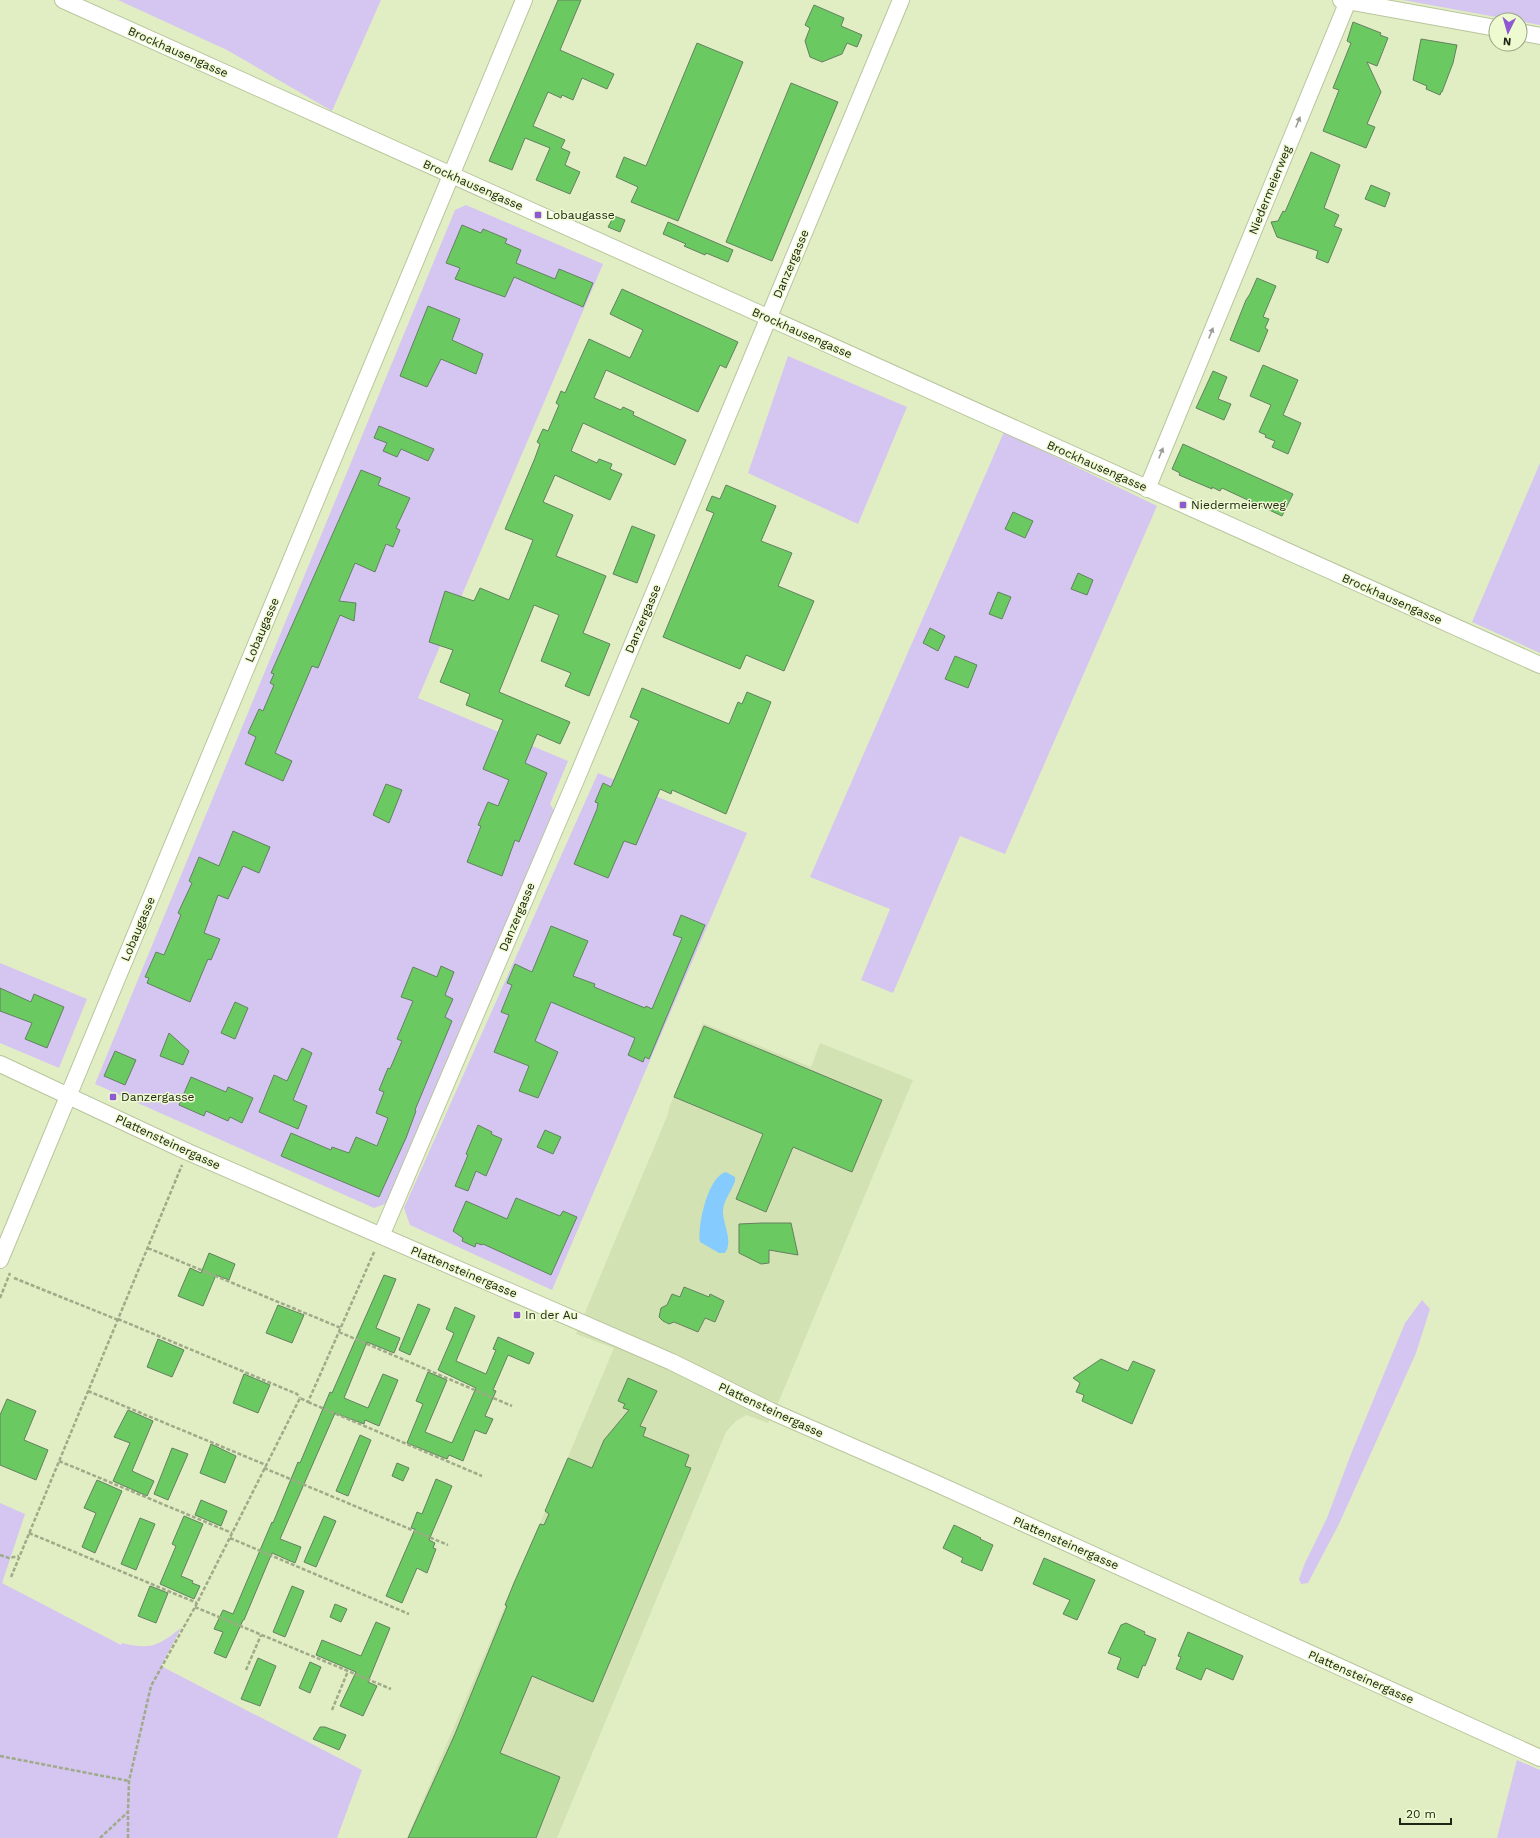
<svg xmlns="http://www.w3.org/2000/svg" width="1540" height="1838" font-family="'Work Sans',sans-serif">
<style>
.built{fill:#d3e2b2}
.green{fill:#d5c5f1}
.water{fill:#86cbfe}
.building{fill:#6ac961;stroke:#648061}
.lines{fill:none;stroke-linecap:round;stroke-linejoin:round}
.street-casing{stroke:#b9c69d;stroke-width:18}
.path{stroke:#9faa88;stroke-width:2.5;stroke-dasharray:4 2;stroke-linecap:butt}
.street{stroke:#fff;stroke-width:16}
.oneway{fill:#9b9d96}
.poi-dot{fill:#8f59d1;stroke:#eefbd1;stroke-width:1.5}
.labels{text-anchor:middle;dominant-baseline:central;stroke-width:3;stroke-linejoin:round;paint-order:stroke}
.street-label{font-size:12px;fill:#202515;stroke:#eefbd1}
.poi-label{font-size:12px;fill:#202515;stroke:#eefbd1;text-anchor:start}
</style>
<rect width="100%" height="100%" fill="#e1eec4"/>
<path class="built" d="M703 1023 811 1067 820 1043 913 1080 779 1401 768 1423 746 1415 736 1421 726 1432 557 1838H407L614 1348 576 1334 668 1114 669 1108Z"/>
<path class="green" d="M118 0H381L332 111 227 50Z
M1403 0H1540V25Z
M466 205 603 264 418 698 568 761 550 804 554 811 390 1202 374 1208 95 1084 455 210Z
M788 356 907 407 858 524 748 473Z
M1004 432 1157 506 1005 854 960 836 893 993 861 980 890 909 810 877Z
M1540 463V653L1472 622Z
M598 773 747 833 552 1290 410 1225 404 1208Z
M0 963 87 999 59 1068 0 1043Z
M1422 1300 1430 1309 1416 1353 1339 1524 1308 1583 1301 1584 1299 1579 1305 1563 1327 1518 1351 1454 1405 1323Z
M0 1503 25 1514 2 1583 121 1645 122 1643C151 1650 158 1646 181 1628L161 1666 362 1770 337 1838H0Z
M1517 1760 1540 1770V1838H1497Z"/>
<path class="water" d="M726 1172 735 1177V1181C732 1190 724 1200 723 1210 722 1223 734 1241 725 1253H719L700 1242C697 1226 708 1176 726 1172Z"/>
<path class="building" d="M558 0H581L560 50 614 74 607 89 582 78 573 100 562 95 561 98 548 92 533 126 565 140 561 148 570 152 565 165 580 172 570 194 536 180 550 148 525 138 512 170 489 161Z
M814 5 844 18 841 26 862 35 857 47 847 43 842 54 822 62 810 57 805 41 810 28 805 25Z
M1353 22 1381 33 1380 35 1388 38 1377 66 1367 62 1381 92 1367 124 1375 127 1366 148 1323 131 1339 90 1333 88 1351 43 1347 41Z
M1421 39 1457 45 1453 63 1442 92H1441L1440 95 1426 89 1427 86 1413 80Z
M697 43 743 62 678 221 631 202 638 187 616 177 624 157 646 166Z
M791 83 838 102 772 261 726 242Z
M1311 152 1340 165 1324 208 1339 215 1334 226 1342 229 1328 263 1316 258 1318 251 1277 237 1271 222 1278 221 1283 211 1285 212Z
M1371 185 1390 193 1385 207 1365 199Z
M614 216 625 220 620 232 608 227Z
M668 222 733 250 728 262 706 253 705 255 684 246 686 244 663 234Z
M462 225 481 233 483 229 507 239 505 243 521 250 516 263 555 279 559 269 593 283 583 307 514 277 505 297 455 279 460 268 446 263Z
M1257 278 1276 286 1263 317 1269 319 1265 328 1268 330 1259 352 1230 340 1246 300 1250 294Z
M622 289 738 342 726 368 720 365 698 412 606 370 594 398 621 410 623 407 634 412 633 415 686 440 675 465 583 423 571 451 597 463 599 459 612 464 610 469 622 474 610 500 555 475 543 502 573 515 556 556 606 576 583 633 610 644 589 696 565 686 571 673 541 661 559 615 534 605 499 692 570 722 560 744 537 734 525 763 547 773 519 842 515 840 502 876 467 862 481 826 478 825 488 802 498 806 509 780 483 769 503 720 466 705 470 694 440 682 453 650 429 642 445 591 474 601 480 588 509 600 533 540 505 529 535 458 540 444 537 442 543 429 548 431 559 405 556 403 561 391 565 393 589 339 630 358 643 330 610 314Z
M428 306 460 319 452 340 483 354 476 374 441 359 427 387 400 376Z
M1263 365 1298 380 1283 415 1301 423 1288 454 1272 447 1275 441 1265 437 1266 435 1259 432 1271 405 1250 396Z
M1213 371 1227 377 1218 399 1231 404 1224 420 1196 408Z
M379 426 434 449 428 461 401 449 397 457 383 451 387 443 374 438Z
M1183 444 1293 494 1282 516 1222 488 1220 491 1212 487V489L1179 475 1180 473 1172 469Z
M361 470 381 478 378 485 410 498 396 528 400 530 393 547 386 544 375 572 355 563 339 601 356 603 354 621 340 615 318 668 312 666 275 753 292 761 283 781 245 764 256 737 248 733 259 709 263 711 274 685 270 683 274 674 271 673Z
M726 485 776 506 761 541 792 553 778 586 814 601 784 671 746 655 740 669 663 637 714 513 706 510 712 496 720 499Z
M1013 512 1033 521 1025 538 1005 529Z
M632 526 655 535 637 583 613 574Z
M1078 573 1093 580 1087 595 1071 589Z
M998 592 1011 597 1002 619 989 614Z
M930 628 945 636 938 651 923 643Z
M955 656 977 665 968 688 945 679Z
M642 688 729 724 738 702 742 704 747 692 771 702 726 814 672 790 671 794 660 789 636 845 624 841 608 878 574 864 597 809 598 803 595 802 603 783 611 787 639 721 630 717Z
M386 784 402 790 389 823 373 815Z
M233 831 270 847 259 873 243 866 228 899 218 895 204 933 220 939 211 960 208 959 190 1002 147 983 149 978 145 977 156 952 164 955 181 915 178 913 192 883 189 881 199 857 219 866Z
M681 915 705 925 649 1059 645 1057 643 1062 628 1055 635 1038 551 1002 535 1041 558 1052 538 1098 519 1091 529 1066 494 1052 509 1015 501 1012 512 985 507 983 515 964 532 972 551 926 588 941 573 976 595 984 594 987 645 1008 646 1006 652 1009 682 938 673 935Z
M441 966 454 972 445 995 453 999 445 1017 452 1021 415 1110 416 1111 406 1138 379 1197 281 1156 291 1133 331 1150 332 1147 349 1153 356 1137 377 1146 388 1118 376 1113 384 1092 379 1090 388 1068 390 1069 402 1041 397 1039 413 1001 401 997 413 967 437 977Z
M0 988 31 1002 34 994 64 1007 47 1048 25 1039 32 1023 0 1011Z
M235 1002 248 1008 235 1039 221 1033Z
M704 1026 882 1100 852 1172 793 1147 766 1212 736 1199 763 1134 674 1097Z
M169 1033 189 1051 183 1065 160 1056Z
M302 1048 312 1053 293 1100 307 1106 298 1129 259 1112 274 1075 287 1081Z
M115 1051 136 1060 125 1085 104 1076Z
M191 1077 226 1092 228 1087 253 1098 242 1123 230 1117 228 1121 206 1111 204 1116 179 1105Z
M478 1125 492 1132 491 1134 502 1139 486 1176 476 1171 468 1191 455 1186 468 1155 466 1154Z
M545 1130 561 1137 553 1154 537 1147Z
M516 1198 560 1216 563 1211 577 1217 551 1275 483 1244 482 1245 476 1243 475 1247 462 1241 463 1238 453 1231 466 1201 507 1219Z
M762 1223H791L798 1255 769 1250V1263L761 1264 739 1253V1224Z
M209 1253 235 1264 229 1280 216 1275 203 1306 178 1296 190 1268 201 1273Z
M384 1275 396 1279 376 1328 400 1338 394 1353 367 1342 344 1398 368 1408 383 1374 398 1380 379 1426 365 1420 364 1424 335 1413 280 1539 301 1547 295 1563 272 1553 244 1620H243L226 1658 214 1653 223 1632 214 1629 223 1610 233 1614 272 1522 273 1523 298 1462 300 1463 330 1392 332 1393Z
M684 1287 709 1297 710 1294 724 1301 715 1322 705 1318 698 1332 674 1322 669 1324 663 1321 659 1317 661 1308 667 1305 672 1294 680 1297Z
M418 1304 430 1309 410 1355 399 1350Z
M278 1305 304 1315 292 1343 266 1333Z
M455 1307 475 1316 456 1361 486 1374 496 1350 493 1349 498 1337 534 1353 529 1364 508 1355 493 1390 496 1391 485 1416 493 1419 486 1434 475 1430 463 1461 449 1455 447 1459 407 1443 423 1404 416 1401 428 1372 447 1380 425 1432 452 1443 476 1388 438 1370 454 1333 446 1329Z
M158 1339 184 1350 172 1377 147 1367Z
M1101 1359 1128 1371 1133 1361 1155 1370 1132 1424 1082 1401 1084 1395 1076 1392 1080 1383 1073 1378Z
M244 1374 270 1385 258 1413 233 1403Z
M628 1378 657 1391 640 1426 646 1428 643 1436 689 1455 685 1466 691 1468 593 1702 532 1676 500 1753 560 1777 536 1838H408L455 1734 507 1606 505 1605 514 1583 540 1524 544 1525 549 1514 545 1511 568 1458 592 1468 604 1440 629 1410 623 1408 625 1404 618 1401Z
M7 1399 36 1411 24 1440 48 1450 36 1480 0 1465V1415Z
M128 1410 153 1421 132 1471 154 1481 147 1496 113 1481 130 1443 114 1437Z
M360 1435 371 1440 348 1496 336 1491Z
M211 1444 236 1456 225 1483 200 1473Z
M172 1448 188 1454 168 1500 154 1494Z
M397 1463 409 1468 403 1481 392 1476Z
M436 1479 452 1486 429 1540 435 1543 433 1548 436 1549 427 1573 417 1568 402 1603 386 1596 415 1529 411 1528 417 1512 422 1514Z
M97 1480 122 1491 95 1553 82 1547 96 1513 84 1508Z
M201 1500 227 1511 221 1526 195 1515Z
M184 1516 203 1524 181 1576 193 1581 192 1583 200 1586 194 1599 160 1584 176 1546 172 1544Z
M324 1516 336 1521 316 1567 304 1562Z
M140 1518 155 1524 136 1570 121 1564Z
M954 1525 981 1538 980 1539 993 1545 982 1571 961 1562 963 1558 943 1548Z
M1044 1558 1095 1580 1077 1620 1063 1614 1070 1600 1033 1584Z
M150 1586 168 1593 156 1623 138 1616Z
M292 1586 304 1591 285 1637 273 1632Z
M335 1604 347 1609 341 1622 330 1617Z
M376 1622 390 1628 368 1682 377 1686 363 1716 340 1706 356 1672 316 1655 322 1640 361 1656Z
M1126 1623 1145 1632 1144 1634 1156 1639 1145 1666 1143 1665 1138 1678 1117 1669 1121 1658 1108 1653 1121 1625Z
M1188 1632 1243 1656 1233 1680 1206 1668 1201 1680 1176 1669 1181 1657 1178 1656Z
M258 1658 276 1666 260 1706 241 1699Z
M310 1662 321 1667 310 1693 299 1688Z
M320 1727H325L346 1735 339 1750 313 1739Z"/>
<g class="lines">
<g class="street-casing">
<path id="street" d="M63 0 1540 665
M1341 0 1496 28
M1520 32 1540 36
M1147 489 1348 1
M0 1064 188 1152 672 1362 771 1411 933 1482 1540 1758
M381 1236 578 775 901 0
M0 1260 524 0"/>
</g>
<path class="path" d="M148 1248 341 1328
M14 1278 118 1320
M0 1298 10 1273
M118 1319 297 1394 300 1398
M339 1332 512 1406
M88 1391 266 1465
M308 1402 482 1476
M59 1461 232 1533
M264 1468 448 1545
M29 1533 197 1603
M230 1538 409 1614
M0 1555 9 1558 19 1556
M11 1577 182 1165
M195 1607 391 1689
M246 1670 261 1635
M332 1710 348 1671
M0 1756 129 1781
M100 1838 128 1812 129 1781 151 1686 195 1607 300 1398 308 1402 375 1250
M128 1838V1813"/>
<use href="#street" class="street"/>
</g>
<defs><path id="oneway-solid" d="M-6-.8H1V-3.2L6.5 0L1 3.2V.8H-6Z"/></defs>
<g class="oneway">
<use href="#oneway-solid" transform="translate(1298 122) rotate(-68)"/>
<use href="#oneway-solid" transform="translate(1211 333) rotate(-68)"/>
<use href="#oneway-solid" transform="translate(1161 453) rotate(-68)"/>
</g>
<g class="poi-dot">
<rect x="534" y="211" width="8" height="8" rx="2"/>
<rect x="1179" y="501" width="8" height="8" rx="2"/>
<rect x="109" y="1093" width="8" height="8" rx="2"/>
<rect x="513" y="1311" width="8" height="8" rx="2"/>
</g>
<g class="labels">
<g class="street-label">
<text transform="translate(178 52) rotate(24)">Brockhausengasse</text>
<text transform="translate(473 185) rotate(24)">Brockhausengasse</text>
<text transform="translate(1270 190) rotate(-68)">Niedermeierweg</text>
<text transform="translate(791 264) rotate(-67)">Danzergasse</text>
<text transform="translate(802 333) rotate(24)">Brockhausengasse</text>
<text transform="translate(1097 466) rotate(24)">Brockhausengasse</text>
<text transform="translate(1392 599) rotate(24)">Brockhausengasse</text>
<text transform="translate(643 619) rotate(-67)">Danzergasse</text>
<text transform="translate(262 630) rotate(-67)">Lobaugasse</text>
<text transform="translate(517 917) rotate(-67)">Danzergasse</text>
<text transform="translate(138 929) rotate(-67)">Lobaugasse</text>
<text transform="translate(168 1142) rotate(25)">Plattensteinergasse</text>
<text transform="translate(464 1272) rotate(23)">Plattensteinergasse</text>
<text transform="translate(771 1410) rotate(25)">Plattensteinergasse</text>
<text transform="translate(1066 1543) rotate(24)">Plattensteinergasse</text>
<text transform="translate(1361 1677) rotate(24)">Plattensteinergasse</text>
</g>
<g class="poi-label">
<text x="546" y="215">Lobaugasse</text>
<text x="1191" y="505">Niedermeierweg</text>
<text x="121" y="1097">Danzergasse</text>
<text x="525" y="1315">In der Au</text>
</g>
</g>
<g transform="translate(1508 32) rotate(185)"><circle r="19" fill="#eefbd1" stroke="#9ca586"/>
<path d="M0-3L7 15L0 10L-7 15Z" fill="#8f59d1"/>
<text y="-6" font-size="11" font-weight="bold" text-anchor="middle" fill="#202515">N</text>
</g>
<path d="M1400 1818v6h51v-6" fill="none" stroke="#202515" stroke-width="2"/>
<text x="1406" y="1818" font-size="12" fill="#202515" stroke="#eefbd1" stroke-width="3" paint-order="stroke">20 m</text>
</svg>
